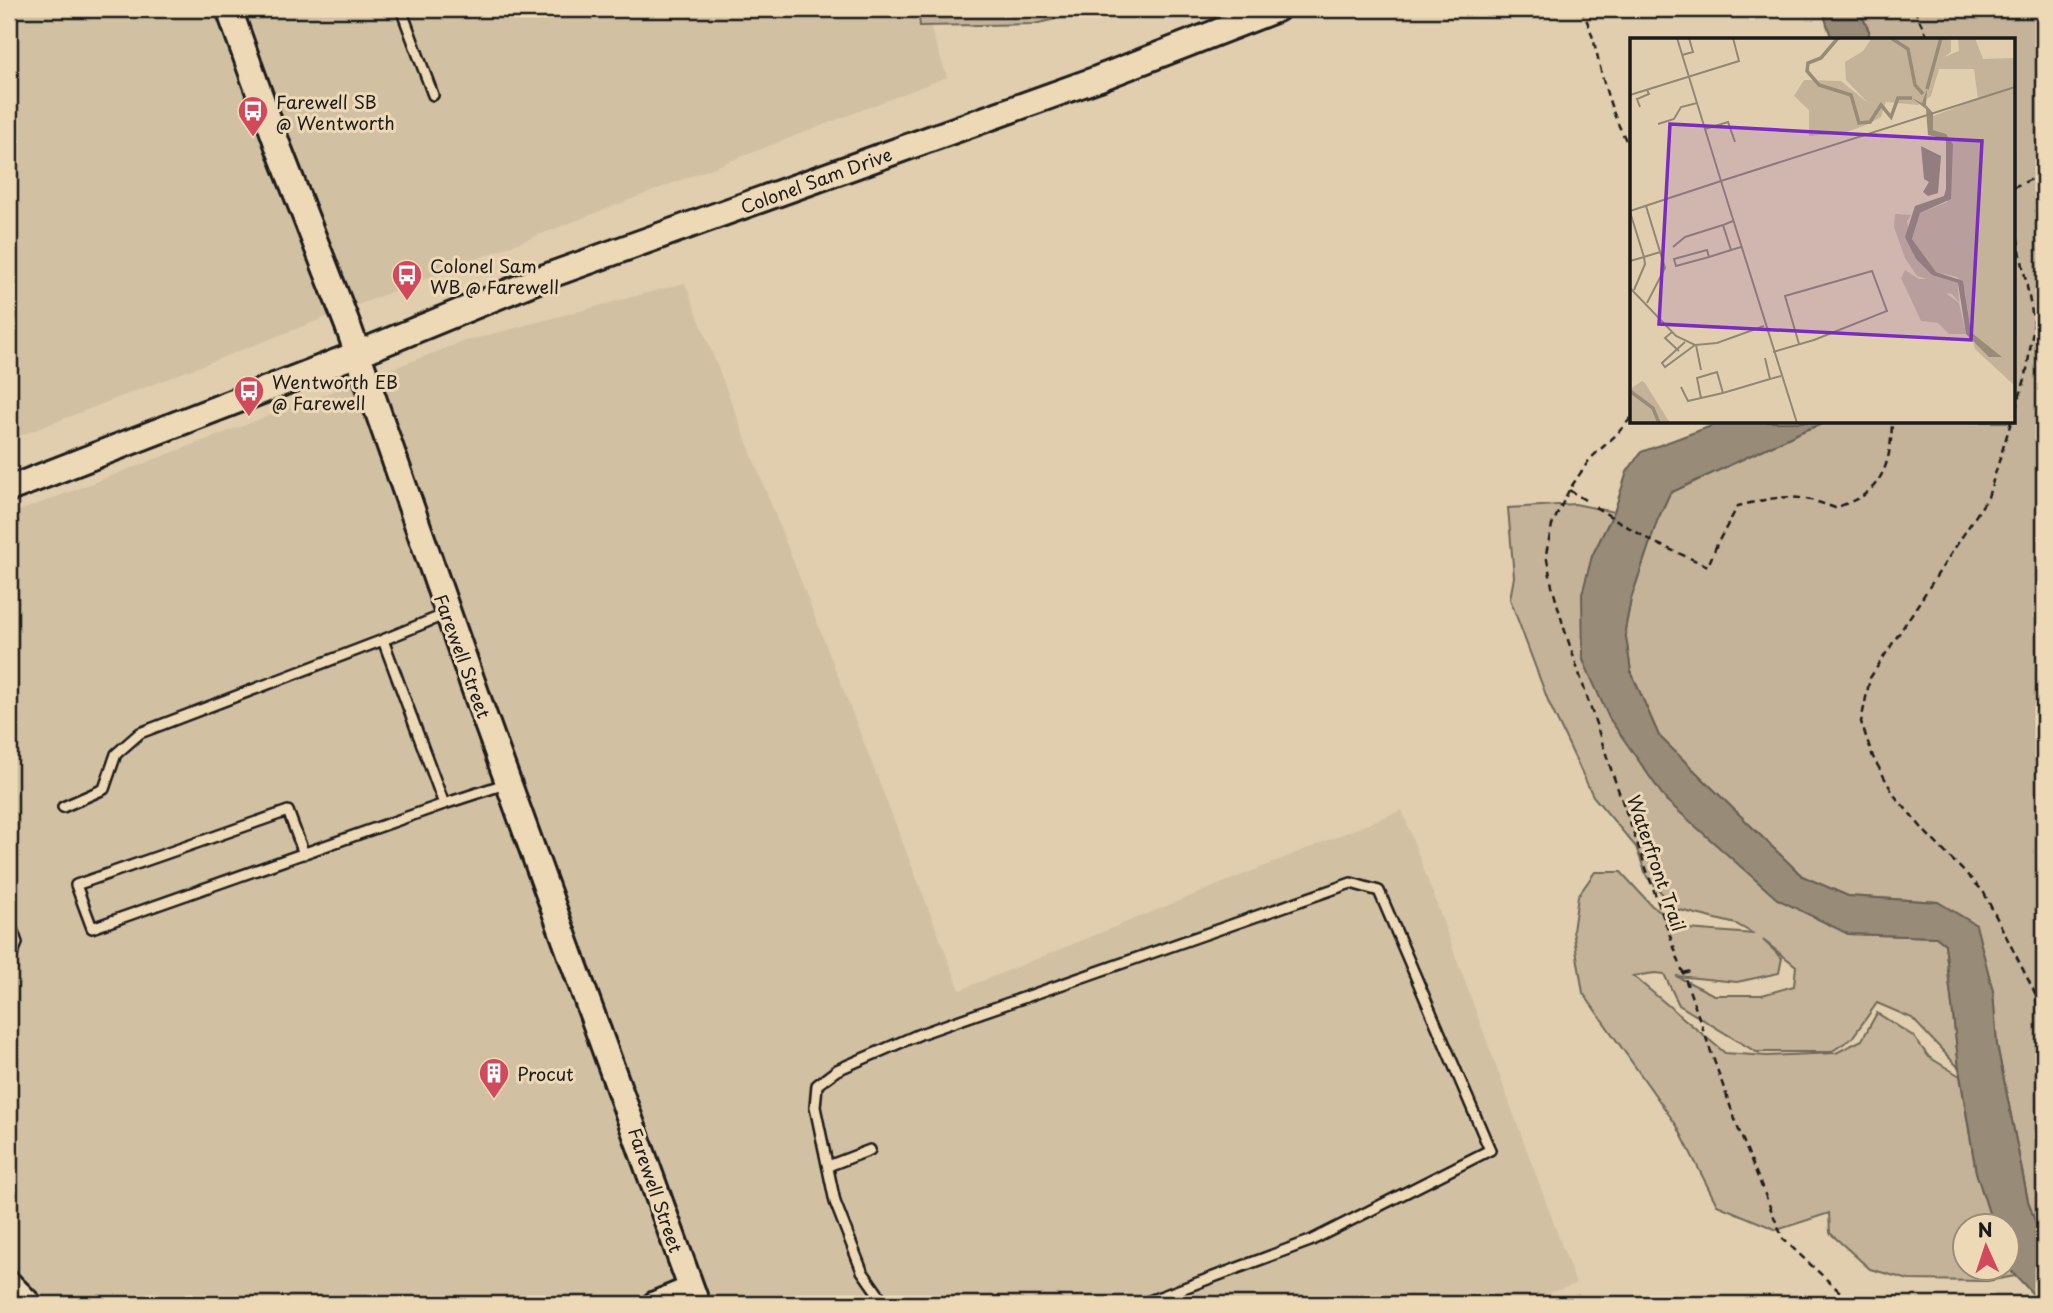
<svg xmlns="http://www.w3.org/2000/svg" width="2053" height="1313" font-family="'Playpen Sans',sans-serif">
<style>
.built{fill:#d2c0a2}
.green{fill:#c4b398;stroke:#70685a;stroke-width:2;fill-rule:evenodd}
.water{fill:#988b77;stroke:#665f53;stroke-width:2}
.lines{fill:none;stroke-linecap:round;stroke-linejoin:round}
.lane-casing{stroke:#1c1c1c;stroke-width:14}
.secondary-casing{stroke:#1c1c1c;stroke-width:30}
.path{stroke:#1c1c1c;stroke-width:2.5;stroke-dasharray:7 5;stroke-linecap:butt}
.lane{stroke:#eed9b7;stroke-width:9}
.secondary{stroke:#eed9b7;stroke-width:24}
.labels{text-anchor:middle;dominant-baseline:central;stroke-width:6;stroke-linejoin:round;paint-order:stroke}
.poi-label{font-size:18px;fill:#1c1c1c;stroke:#eed9b7;text-anchor:start}
.street-label{font-size:18px;fill:#1c1c1c;stroke:#eed9b7}
.inset-river{fill:none;stroke:#988b77;stroke-width:3.5}
.inset-road{fill:none;stroke:#928774;stroke-width:2}
.view{fill:#7b2cbf;fill-opacity:0.15;stroke:#7b2cbf;stroke-width:3.5}
.inset-edge{fill:none;stroke:#1c1c1c;stroke-width:3.5}
</style>
<rect width="100%" height="100%" fill="#e1ceae"/>
<filter id="ink" filterUnits="userSpaceOnUse"><feTurbulence type="fractalNoise" baseFrequency=".0143" numOctaves="2"/><feDisplacementMap in="SourceGraphic" scale="14" xChannelSelector="R" yChannelSelector="G"/><feConvolveMatrix kernelMatrix="1 2 1 2 8 2 1 2 1" color-interpolation-filters="sRGB"/></filter>
<g filter="url(#ink)">
<path class="built" d="M9 9H924L947 77 9 440Z
M685 283 960 990 1402 810 1576 1284 1517 1304H9V515L462 342Z"/>
<path class="green" d="M918 9H1100L1034 24 920 26Z
M1859 9H2044V1247L2028 1201 1997 1045 1993 991 1938 902 1848 896 1802 876 1659 736 1631 672 1625 630 1631 599 1657 521 1670 493 1805 430 1828 422H2013V40H1869V31Z
M1575 504 1614 512 1592 556 1583 660 1848 934 1936 937 1945 944 1959 1068 1912 1018 1877 1003 1852 1038 1831 1052H1756L1679 1005 1664 974 1655 973 1633 976 1725 1053 1767 1056 1836 1053 1862 1040 1877 1013 1913 1036 1929 1057 1960 1076 1976 1172 1993 1225 1966 1226V1268L2008 1267 2015 1276 1987 1281 1909 1280 1870 1269 1830 1233 1829 1213 1777 1230 1717 1205 1677 1126 1583 993 1573 931 1578 896 1595 872H1621L1652 906 1687 929 1754 934 1736 924 1676 909 1647 877 1636 847 1593 796 1549 703 1510 599 1514 577 1508 508ZM1763 940 1796 966 1794 986 1762 995H1714L1676 976 1737 982 1779 973 1782 958Z"/>
<path class="water" d="M1822 9H1859L1869 31V40H1832Z
M1722 422H1828L1805 430 1670 493 1657 521 1631 599 1625 630 1631 672 1659 736 1802 876 1848 896 1938 902 1976 925 1993 991 1997 1045 2028 1201 2044 1247V1304H2042L2008 1267V1226L1993 1225 1976 1172 1959 1068 1945 944 1936 937 1848 934 1777 899 1666 800 1609 718 1583 660 1582 594 1592 556 1614 512 1627 472 1641 452Z"/>
<g class="lines">
<g class="lane-casing">
<path id="lane" d="M401 9 433 95
M233 14 249 9
M446 614 383 640 444 804 505 784
M63 807 104 789 116 754 140 733 383 640
M304 854 288 811 76 885 92 928 444 804
M9 920 17 943 9 962
M828 1166 870 1150
M885 1304 862 1271 835 1202 815 1107 817 1085 837 1070 920 1034 1351 883 1379 891 1490 1150 1310 1241 1141 1304"/>
</g>
<g class="secondary-casing">
<path id="secondary" d="M229 9 279 149 348 326 483 713 697 1304
M9 489 357 354 545 277 1097 79 1277 9
M9 1284 29 1304
M655 1304 691 1289"/>
</g>
<path class="path" d="M1581 9C1594 31 1597 58 1604 83 1610 106 1619 129 1631 149
M1914 9 1929 40
M2013 187 2044 174
M2013 214 2034 323 2026 376 2013 417
M1631 418 1617 434 1590 459 1569 490 1552 525 1546 554 1552 586 1564 628 1613 775 1738 1128 1783 1239 1853 1304
M2011 422 1988 497 1870 678 1861 722 1873 757 1894 795 1927 834 1983 891 2035 993 2044 1030
M1569 490 1585 500
M1595 507 1653 542 1708 566 1717 544 1738 506C1780 496 1793 492 1835 508 1843 505 1853 501 1861 497 1888 479 1891 451 1892 422
M1683 973 1694 970"/>
<use href="#lane" class="lane"/>
<use href="#secondary" class="secondary"/>
</g>
</g>
<defs>
<g id="bus-pin" transform="scale(1.575)"><path d="M0 17L-7.5 6A9.5 9.5 0 1 1 7.5 6Z" fill="#d1495b" stroke="#eed9b7"/><path d="M-5-6H5V4H4V6H2V4H-2V6H-4V4H-5ZM-3.5-4V0h7V-4ZM-3.5 1.2v1.5H-2V1.2ZM2 1.2v1.5H3.5V1.2Z" fill="#fff"/></g>
<g id="building-pin" transform="scale(1.575)"><path d="M0 17L-7.5 6A9.5 9.5 0 1 1 7.5 6Z" fill="#d1495b" stroke="#eed9b7"/><path d="M-4-6H4V6H1V3H-1V6H-4ZM-2.5-4.3h1.7v1.8h-1.7ZM.8-4.3h1.7v1.8H.8ZM-2.5-1h1.7V.8h-1.7ZM.8-1h1.7V.8H.8Z" fill="#fff"/></g>
</defs>
<g fill-rule="evenodd">
<use href="#bus-pin" x="253" y="111"/>
<use href="#bus-pin" x="407" y="275"/>
<use href="#bus-pin" x="249" y="391"/>
<use href="#building-pin" x="494" y="1073"/>
</g>
<g class="labels">
<g class="poi-label">
<text x="276" y="101">Farewell SB<tspan x="276" dy="21">@ Wentworth</tspan></text>
<text x="430" y="265">Colonel Sam<tspan x="430" dy="21">WB @ Farewell</tspan></text>
<text x="272" y="381">Wentworth EB<tspan x="272" dy="21">@ Farewell</tspan></text>
<text x="517" y="1073">Procut</text>
</g>
<g class="street-label">
<text transform="translate(816 180) rotate(-20)">Colonel Sam Drive</text>
<text transform="translate(463 656) rotate(70)">Farewell Street</text>
<text transform="translate(1657 863) rotate(71)">Waterfront Trail</text>
<text transform="translate(656 1190) rotate(71)">Farewell Street</text>
</g>
</g>
<g transform="translate(1630 38)">
<rect width="385" height="385" fill="#e1ceae"/>
<path d="M242 0H321V14L314 19 329 13 328 0H345L353 21 385 20V348L345 311 343 304 371 318 341 294 335 253 327 239 306 234 282 201 290 175 317 164 323 106 313 95 303 92V78L348 61 344 31H309L301 58 288 67 256 64 251 79 236 87 214 95 179 98V72L164 58 174 42 211 43 238 65 216 42 215 24 233 13ZM265 176 281 177 277 183 286 221 303 237 328 245 329 264 322 256 316 255 329 265 336 296H319L308 285 291 283 271 240 275 232 289 241H297L287 238 275 220 264 189ZM12 343 15 345 40 385H0V351Z" fill="#c4b398"/>
<path d="M297 51 296 67 303 75V92L316 96 323 106 321 161 290 175 282 201 306 234 333 243 341 294 372 319H359L336 296 328 245 302 237 286 221 275 199 285 168 314 158 316 151V101L298 97 296 71 282 60 292 65ZM291 108 311 118 308 155 298 158 293 154 299 144 294 141Z" fill="#988b77"/>
<path class="inset-river" d="M208 0 191 20 178 25 177 33 189 47 221 57 229 85 240 84 251 67 261 79 268 60H282M261 0 278 11 285 47 293 56M297 51 311 0M0 353 23 370 29 385"/>
<path class="inset-road" d="M52 17 63 14 59 0M0 57 109 23 103 0M10 69 7 61 19 56 17 52M28 86 44 81 51 69 67 65M75 91 98 84 105 104M16 168 35 230 17 265M0 173 91 143 47 0M0 174 14 219 0 223M103 183 93 187 101 212 111 209M43 209 55 199 93 187M79 219 77 212 44 221 46 228 79 219 101 212M0 250 46 298 65 307 87 305 134 288M4 252 15 226 14 219 30 214M42 294 35 300 49 313M55 304 32 325 35 329 65 307M66 307 71 332M143 314 184 302 257 273 242 233 155 258 169 306M135 320 140 341 151 338M51 349 58 363 71 360 67 340 87 334 93 355 140 341M71 360 93 355M167 385 91 143 385 49"/>
<path class="view" d="M40 86 352 103 341 302 29 286Z"/>
<rect width="385" height="385" class="inset-edge"/>
</g>
<rect width="2053" height="1313" fill="none" stroke="#eed9b7" stroke-width="35"/>
<rect x="18" y="18" width="2018" height="1278" fill="none" stroke="#1c1c1c" stroke-width="2.5" filter="url(#ink)"/>
<g transform="translate(1986 1247) rotate(357)"><circle r="33" fill="#eed9b7" stroke="#9a8d79" stroke-width="2"/>
<path d="M0-5L12 26L0 18L-12 26Z" fill="#d1495b"/>
<text y="-10" font-size="19" font-weight="bold" text-anchor="middle" fill="#1c1c1c">N</text>
</g>
</svg>
